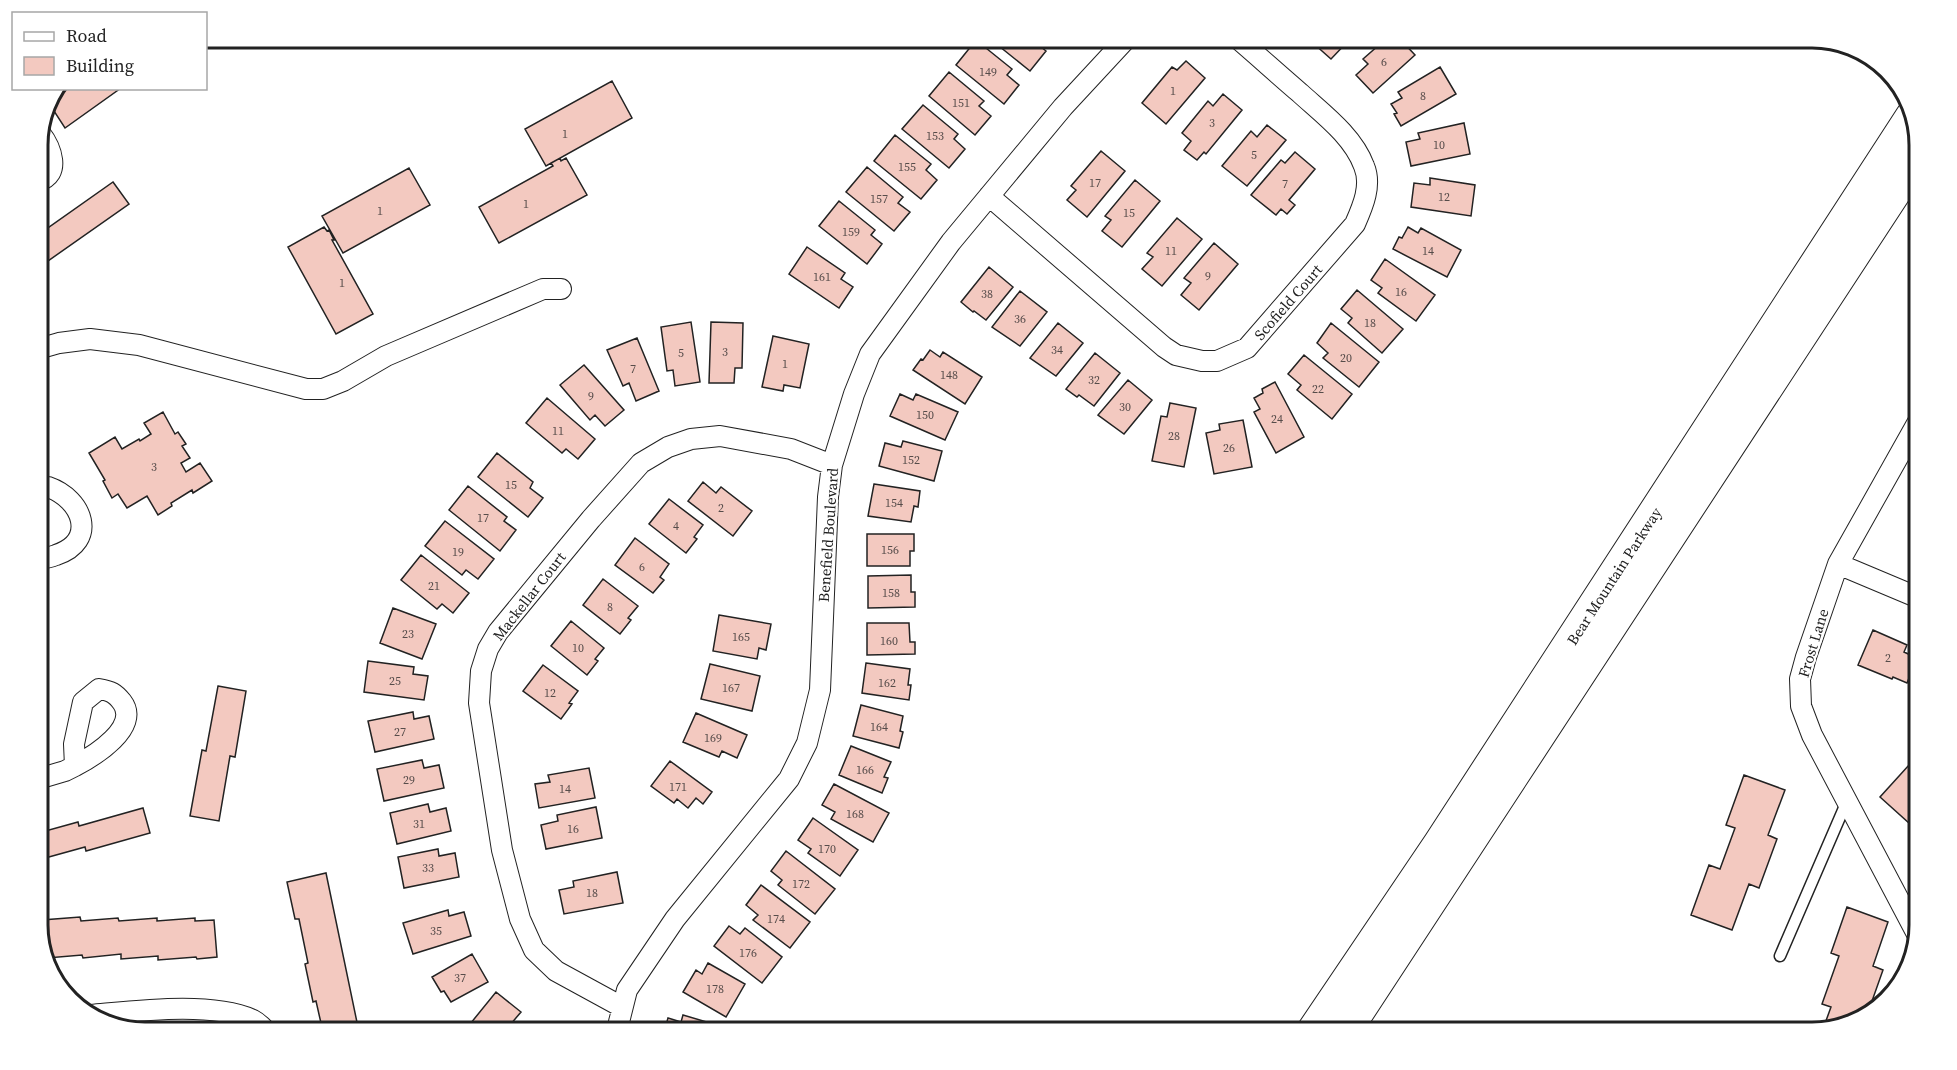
<svg xmlns="http://www.w3.org/2000/svg" width="1957" height="1070" font-family="'Source Serif 4',serif">
<style>
.building{fill:#f3c9c0;stroke:#222;stroke-width:1.5}
.lines{fill:none;stroke-linecap:round;stroke-linejoin:round}
.service-casing{stroke:#222;stroke-width:13}
.minor-casing{stroke:#222;stroke-width:22}
.trunk-casing{stroke:#222;stroke-width:35}
.service{stroke:#fff;stroke-width:10}
.minor{stroke:#fff;stroke-width:20}
.trunk{stroke:#fff;stroke-width:33}
.labels{text-anchor:middle;dominant-baseline:central;stroke-width:4.5;stroke-linejoin:round;paint-order:stroke}
.number-label{font-size:12px;fill:#564c4a}
.street-label{font-size:15px;fill:#222;stroke:#fff}
.rim{fill:none;stroke:#222;stroke-width:3}
</style>
<rect width="100%" height="100%" fill="#fff"/>
<path class="building" d="M989 38H1037L1034 41 1046 51 1030 71Z
M1318 38H1351L1331 59 1313 43Z
M1387 38H1399L1415 55 1373 93 1356 75 1368 64 1363 59Z
M976 40 1012 69 1007 75 1019 85 1004 104 956 65Z
M1186 61 1205 78 1166 124 1142 103 1172 67 1177 70Z
M1440 67 1456 94 1401 126 1394 114 1397 113 1391 104 1402 98 1398 92Z
M949 72 984 101 979 106 991 116 975 135 929 96Z
M612 81 632 118 546 166 525 129Z
M60 88H121L65 128 52 108Z
M1223 94 1242 110 1206 154 1204 152 1197 160 1184 150 1191 141 1182 133 1208 101 1213 106Z
M923 105 958 134 954 139 965 149 949 168 902 129Z
M1464 123 1470 154 1411 166 1406 142 1420 139 1418 133Z
M1267 125 1286 140 1247 186 1222 166 1251 131 1257 137Z
M895 135 931 164 926 170 937 180 921 199 874 161Z
M1101 151 1125 171 1087 217 1067 200 1076 190 1071 186Z
M1295 152 1315 169 1289 200 1295 205 1287 214 1281 209 1276 215 1251 195 1281 160 1285 163Z
M560 158 561 161 566 158 587 195 499 243 479 207 553 166 551 163Z
M867 167 903 197 898 203 910 212 894 231 846 192Z
M409 168 430 205 343 253 322 216Z
M1430 178 1475 185 1471 216 1411 207 1414 183 1430 185Z
M1135 180 1160 201 1122 247 1102 231 1111 220 1105 216Z
M113 182 129 204 38 268V235Z
M839 201 875 230 871 235 882 244 867 264 819 226Z
M1177 218 1202 239 1162 286 1142 269 1153 257 1147 253Z
M324 227 327 231 329 230 334 240H332L373 314 336 334 288 247Z
M1408 227 1418 233 1421 228 1461 250 1447 277 1393 249 1399 237 1402 238Z
M1214 243 1238 264 1199 310 1181 295 1191 283 1184 278Z
M807 247 845 273 841 279 853 287 839 308 789 274Z
M1385 259 1435 295 1416 321 1378 293 1382 288 1371 280Z
M989 267 1013 287 986 320 974 311 973 312 961 302Z
M1357 290 1403 329 1382 353 1348 323 1352 318 1341 309Z
M1020 291 1047 312 1020 346 992 327Z
M691 322 700 382 675 386 673 370 667 371 661 327Z
M711 322 743 323 742 368H735L734 383H709Z
M1058 323 1083 343 1056 376 1030 358Z
M1331 323 1379 362 1359 387 1323 358 1328 353 1317 343Z
M773 336 809 344 800 388 784 385 783 391 762 387Z
M637 338 659 391 636 401 629 383 623 386 607 350Z
M930 350 940 357 943 352 982 377 965 404 913 370 921 359 923 360Z
M1095 353 1120 373 1094 406 1079 395 1077 397 1066 389Z
M1304 355 1352 394 1332 419 1297 390 1301 385 1288 374Z
M584 365 624 410 605 426 595 415 590 420 560 385Z
M1128 380 1152 400 1124 434 1098 415Z
M1275 382 1304 437 1276 453 1254 412 1260 409 1254 398 1263 393 1262 389Z
M900 394 913 400 916 394 958 412 945 440 890 416Z
M547 398 595 439 578 459 566 449 562 453 526 423Z
M1170 403 1196 408 1184 467 1152 461 1161 416 1167 417Z
M163 412 175 434 178 432 186 444 182 446 190 458 181 463 186 472 200 463 212 481 193 493 192 490 171 503 172 506 158 515 147 496 127 508 118 494 112 498 103 481 105 480 89 453 115 437 122 449 139 439 140 441 151 434 144 423Z
M1243 420 1252 467 1214 474 1206 433 1220 430 1219 424Z
M903 441 942 451 934 481 879 466 885 443 901 447Z
M497 453 533 482 530 488 543 498 528 517 478 477Z
M703 482 716 493 721 487 752 511 733 536 688 501Z
M874 484 920 491 918 507 914 506 911 522 868 516Z
M468 486 507 517 504 521 516 530 500 551 449 510Z
M669 499 703 525 694 537 697 539 686 553 649 524Z
M1919 516V540L1912 537Z
M445 521 494 559 478 579 466 570 462 575 425 546Z
M867 534H914V551H910V566H867Z
M635 538 669 564 660 577 664 580 653 593 615 565Z
M421 555 469 593 453 613 442 604 437 609 401 580Z
M911 575V592H915V607L868 608V576Z
M603 579 638 606 628 618 631 620 620 634 583 605Z
M393 608 436 624 422 659 380 643Z
M719 615 771 624 766 650 759 648 757 659 713 651Z
M571 621 604 648 595 659 598 661 587 675 551 646Z
M867 623H909L910 642H915V654L867 655Z
M1873 630 1907 645 1904 652 1917 658 1907 683 1893 677 1892 679 1858 665Z
M368 661 414 667 413 674 428 676 424 700 364 692Z
M866 663 910 669 908 685H911L909 700 862 693Z
M710 664 760 676 752 711 701 699Z
M543 665 578 691 569 703 572 704 561 719 523 691Z
M218 686 246 691 235 757 230 756 219 821 190 816 202 750 206 751Z
M861 705 903 716 900 731 903 732 899 748 853 736Z
M413 712 414 719 429 716 434 739 375 752 368 721Z
M696 713 747 735 737 758 722 751 719 757 683 742Z
M851 746 891 762 884 777 888 778 882 793 839 775Z
M422 760 424 768 439 765 444 788 384 801 377 769Z
M670 761 712 792 703 804 696 798 688 808 677 799 674 803 651 786Z
M1909 765 1919 774V832L1880 797Z
M589 768 595 798 539 808 535 784 550 782 548 775Z
M1744 775 1785 790 1768 835 1777 839 1759 888 1749 884 1732 930 1691 915 1709 865 1720 869 1735 828 1726 825Z
M834 784 889 813 873 842 831 819 835 812 822 805Z
M428 804 430 812 446 808 451 831 397 844 390 813Z
M596 807 602 838 546 849 541 825 558 821 557 815Z
M143 808 150 833 86 851 85 847 38 860V833L78 822 79 826Z
M813 818 858 850 840 876 808 853 811 849 798 840Z
M438 849 439 856 455 853 459 877 404 888 398 857Z
M786 851 835 889 815 914 778 885 782 880 771 871Z
M617 872 623 903 564 914 559 890 574 887 573 881Z
M326 873 359 1032H323L316 1001 313 1002 305 964 308 963 299 919H295L287 882Z
M761 885 810 922 790 948 753 920 758 915 746 905Z
M1847 907 1888 922 1873 966 1883 970 1866 1018 1823 1029 1831 1007 1822 1004 1839 956 1831 953Z
M448 910 449 916 464 912 471 936 413 954 403 923Z
M80 917 81 921 118 918 119 921 157 918V921L195 918V921L214 920 217 957 197 959 196 957 158 960V956L121 959V954L83 958 82 955 47 958 44 951 42 920Z
M729 926 740 934 745 928 782 957 762 983 714 946Z
M472 954 488 982 451 1002 444 991 441 992 432 977Z
M708 963 745 984 726 1017 683 992 696 970 702 974Z
M496 992 521 1012 504 1032H470L466 1029Z
M683 1015 727 1028 726 1032H664L668 1018 681 1022Z
M538 1025 563 1032H535Z"/>
<g class="lines">
<g class="service-casing">
<path id="service" d="M1780 956 1847 801"/>
</g>
<g class="minor-casing">
<path id="minor" d="M38 181C62 175 51 147 40 133
M989 196 1164 347 1176 355 1202 361H1217L1247 348 1355 224C1363 206 1372 185 1364 166 1353 136 1323 114 1300 93 1279 75 1258 56 1237 38
M38 349 59 343 90 339 139 345 306 389H323L343 381 386 356 543 289H561
M38 489 48 487C83 499 98 541 56 555 49 558 45 559 38 558
M1838 564 1919 598
M99 689C111 691 115 693 122 702 141 727 94 756 75 766L74 744 83 702Z
M38 779 65 771 75 766
M1917 934 1812 735 1801 706 1800 679 1806 657 1838 564 1919 420
M622 1007 556 971 534 950 520 919 502 850 479 703 481 671 488 649 498 632 591 519 641 463 668 447 691 439 720 436 791 449 832 465
M91 1015C136 1011 212 1001 253 1020 259 1023 263 1028 267 1032
M619 1032V1022L627 990 675 919 789 779 807 743 820 690 828 497 832 465 854 394 870 354 951 242 1063 107 1127 38"/>
</g>
<g class="trunk-casing">
<path id="trunk" d="M1313 1032 1440 844 1912 117
M1344 1032 1919 154"/>
</g>
<use href="#service" class="service"/>
<use href="#minor" class="minor"/>
<use href="#trunk" class="trunk"/>
</g>
<g class="labels">
<g class="number-label">
<text x="1384" y="62">6</text>
<text x="988" y="72">149</text>
<text x="1173" y="91">1</text>
<text x="1423" y="96">8</text>
<text x="961" y="103">151</text>
<text x="1212" y="123">3</text>
<text x="565" y="134">1</text>
<text x="935" y="136">153</text>
<text x="1439" y="145">10</text>
<text x="1254" y="155">5</text>
<text x="907" y="167">155</text>
<text x="1095" y="183">17</text>
<text x="1285" y="184">7</text>
<text x="1444" y="197">12</text>
<text x="879" y="199">157</text>
<text x="526" y="204">1</text>
<text x="380" y="211">1</text>
<text x="1129" y="213">15</text>
<text x="851" y="232">159</text>
<text x="1171" y="251">11</text>
<text x="1428" y="251">14</text>
<text x="1208" y="276">9</text>
<text x="822" y="277">161</text>
<text x="342" y="283">1</text>
<text x="1401" y="292">16</text>
<text x="987" y="294">38</text>
<text x="1020" y="319">36</text>
<text x="1370" y="323">18</text>
<text x="1057" y="350">34</text>
<text x="725" y="352">3</text>
<text x="681" y="353">5</text>
<text x="1346" y="358">20</text>
<text x="785" y="364">1</text>
<text x="633" y="369">7</text>
<text x="949" y="375">148</text>
<text x="1094" y="380">32</text>
<text x="1318" y="389">22</text>
<text x="591" y="396">9</text>
<text x="1125" y="407">30</text>
<text x="925" y="415">150</text>
<text x="1277" y="419">24</text>
<text x="558" y="431">11</text>
<text x="1174" y="436">28</text>
<text x="1229" y="448">26</text>
<text x="911" y="460">152</text>
<text x="154" y="467">3</text>
<text x="511" y="485">15</text>
<text x="894" y="503">154</text>
<text x="721" y="508">2</text>
<text x="483" y="518">17</text>
<text x="676" y="526">4</text>
<text x="890" y="550">156</text>
<text x="458" y="552">19</text>
<text x="642" y="567">6</text>
<text x="434" y="586">21</text>
<text x="891" y="593">158</text>
<text x="610" y="607">8</text>
<text x="408" y="634">23</text>
<text x="741" y="637">165</text>
<text x="889" y="641">160</text>
<text x="578" y="648">10</text>
<text x="1888" y="658">2</text>
<text x="395" y="681">25</text>
<text x="887" y="683">162</text>
<text x="731" y="688">167</text>
<text x="550" y="693">12</text>
<text x="879" y="727">164</text>
<text x="400" y="732">27</text>
<text x="713" y="738">169</text>
<text x="865" y="770">166</text>
<text x="409" y="780">29</text>
<text x="678" y="787">171</text>
<text x="565" y="789">14</text>
<text x="855" y="814">168</text>
<text x="419" y="824">31</text>
<text x="573" y="829">16</text>
<text x="827" y="849">170</text>
<text x="428" y="868">33</text>
<text x="801" y="884">172</text>
<text x="592" y="893">18</text>
<text x="776" y="919">174</text>
<text x="436" y="931">35</text>
<text x="748" y="953">176</text>
<text x="460" y="978">37</text>
<text x="715" y="989">178</text>
</g>
<g class="street-label">
<text transform="translate(1288 302) rotate(-49)">Scofield Court</text>
<text transform="translate(828 535) rotate(-86)">Benefield Boulevard</text>
<text transform="translate(1614 576) rotate(-57)">Bear Mountain Parkway</text>
<text transform="translate(529 596) rotate(-52)">Mackellar Court</text>
<text transform="translate(1813 643) rotate(-73)">Frost Lane</text>
</g>
</g>
<path d="M0 0H1957V1070H0ZM145 48H1812A97 97 0 0 1 1909 145V925A97 97 0 0 1 1812 1022H145A97 97 0 0 1 48 925V145A97 97 0 0 1 145 48Z" fill="#fff" fill-rule="evenodd"/>
<path class="rim" d="M145 48H1812A97 97 0 0 1 1909 145V925A97 97 0 0 1 1812 1022H145A97 97 0 0 1 48 925V145A97 97 0 0 1 145 48Z"/>
<rect x="12" y="12" width="195" height="78" fill="#ffffff" stroke="#a7a7a7" stroke-width="1.5"/>
<rect x="24" y="32" width="30" height="9" fill="#ffffff" stroke="#a7a7a7" stroke-width="1.5"/>
<text x="66" y="42" font-size="18" fill="#222222">Road</text>
<rect x="24" y="57" width="30" height="18" fill="#f3c9c0" stroke="#a7a7a7" stroke-width="1.5"/>
<text x="66" y="72" font-size="18" fill="#222222">Building</text>
</svg>
